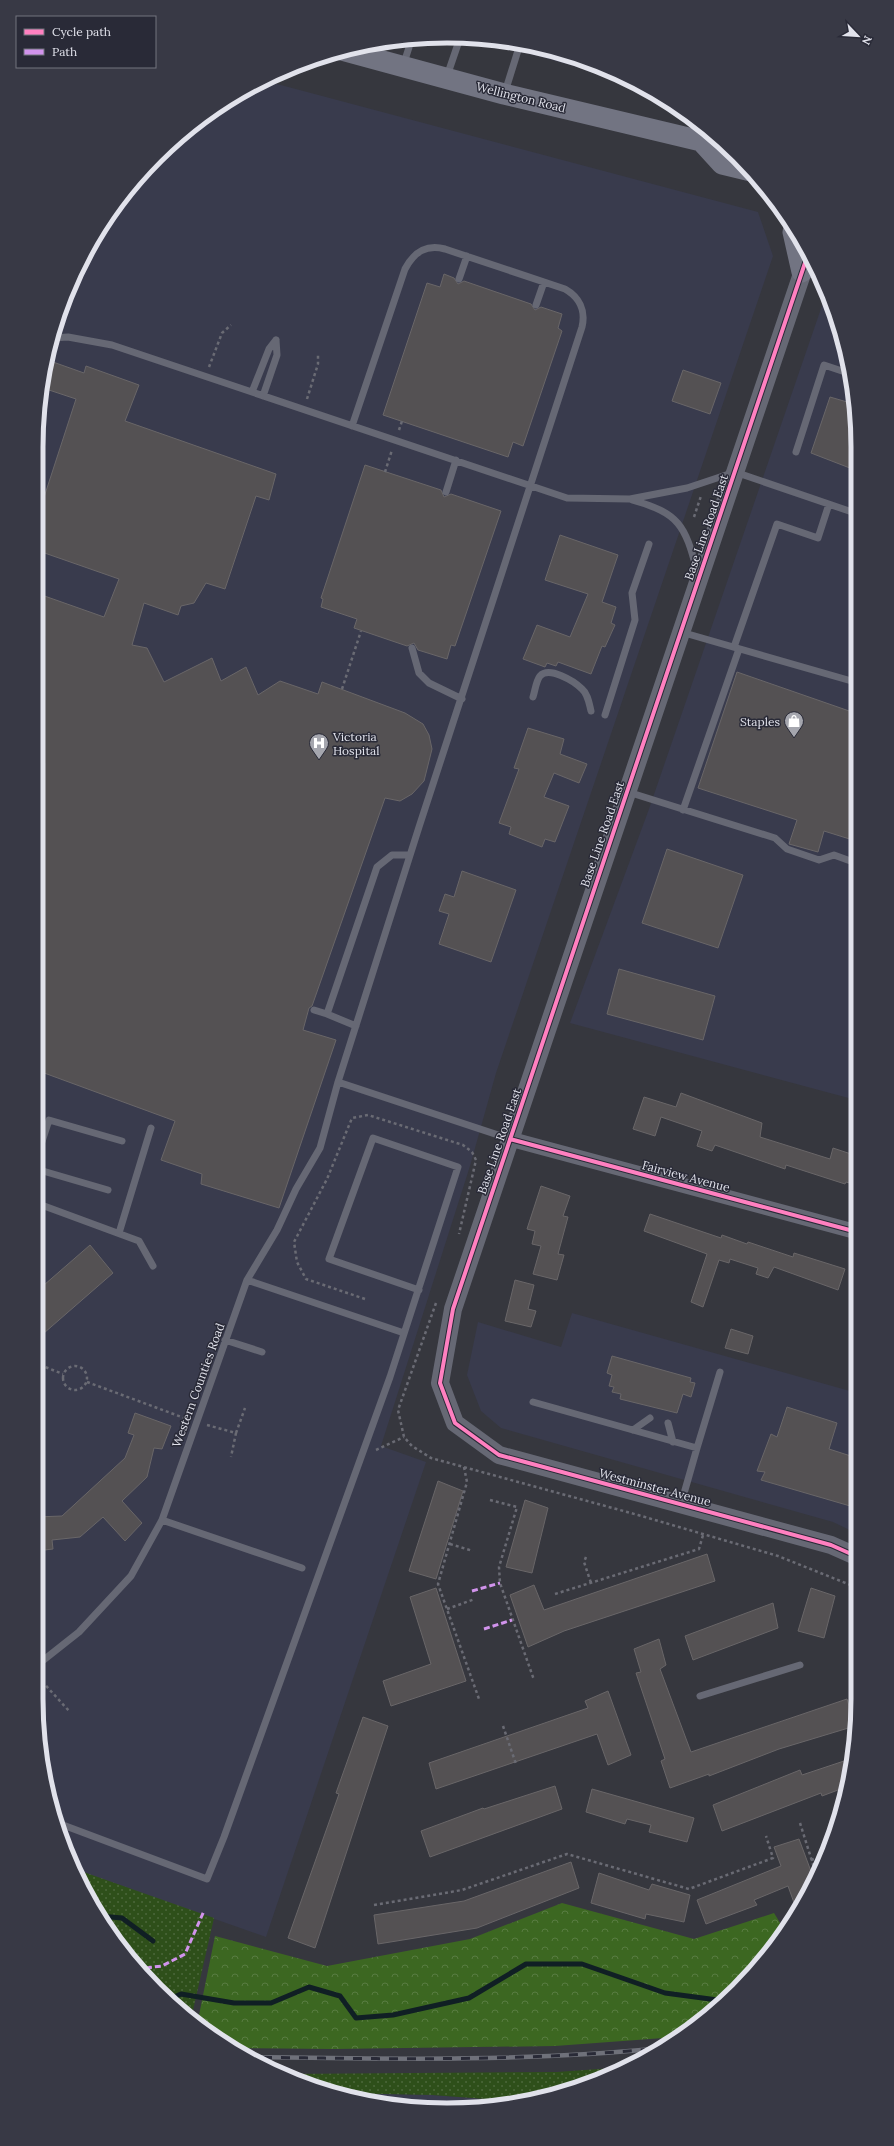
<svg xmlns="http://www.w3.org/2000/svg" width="894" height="2146" font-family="Lora,serif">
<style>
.built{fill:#393b4d}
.grass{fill:url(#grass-dots)}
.forest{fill:url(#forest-crowns)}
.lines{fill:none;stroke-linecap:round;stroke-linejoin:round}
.stream{stroke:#101f24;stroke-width:5}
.building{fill:#545153;stroke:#696668}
.path{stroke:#6a6b74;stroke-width:2.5;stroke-dasharray:3 3;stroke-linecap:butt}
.service{stroke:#666874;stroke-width:7}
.minor{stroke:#666874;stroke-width:15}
.tertiary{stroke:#666874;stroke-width:18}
.secondary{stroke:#727482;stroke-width:21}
.rail-casing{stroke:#6f717a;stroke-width:4.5}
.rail{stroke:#292a37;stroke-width:3;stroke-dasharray:9;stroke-linecap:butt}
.quiet{stroke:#d193ec;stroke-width:3;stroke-dasharray:6 3;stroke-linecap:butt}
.cycleway-casing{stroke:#292a37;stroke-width:6}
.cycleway{stroke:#ff80c0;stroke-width:4}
.labels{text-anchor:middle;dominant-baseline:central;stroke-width:3;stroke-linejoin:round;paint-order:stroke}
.street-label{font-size:12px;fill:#e1e2eb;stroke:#292a37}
.poi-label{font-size:12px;fill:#e1e2eb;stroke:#292a37;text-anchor:end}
.rim{fill:none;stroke:#e1e2eb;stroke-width:5}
</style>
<defs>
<pattern id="grass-dots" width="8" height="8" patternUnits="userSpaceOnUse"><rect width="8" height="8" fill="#2e4f1a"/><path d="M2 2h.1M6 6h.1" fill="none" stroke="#4c683b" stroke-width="1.8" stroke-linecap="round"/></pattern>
<pattern id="forest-crowns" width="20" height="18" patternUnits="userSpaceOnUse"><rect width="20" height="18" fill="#3c6721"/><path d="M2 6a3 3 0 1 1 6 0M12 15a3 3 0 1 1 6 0" fill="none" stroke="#587c41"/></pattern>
</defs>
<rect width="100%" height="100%" fill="#36373e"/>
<path class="built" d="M476 39H500L579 58 621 79Z
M262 80 758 212 773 256 496 1073 470 1166 381 1446 426 1462 266 1937 75 1870 58 1831 44 1779 36 1699V447L40 393 58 315 91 242 138 176 197 121Z
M826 294 844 340 854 393 856 1100 570 1023 649 809Z
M572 1313 857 1393 858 1534 833 1522 501 1428 481 1411 467 1375 478 1322 561 1347Z
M335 2093 432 2095 528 2102 447 2110 393 2106Z"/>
<path class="grass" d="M75 1869 214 1918 191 2019 138 1970 91 1904Z
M627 2067 579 2088 528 2102 432 2095 335 2093 315 2088 283 2074 557 2072Z"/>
<path class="forest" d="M562 1903 694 1939 774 1913 785 1931 773 1949 718 2008 677 2037 555 2046 334 2049 231 2048 197 2025 215 1936 327 1966 470 1939Z"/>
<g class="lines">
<path class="stream" d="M100 1916 122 1918 153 1941
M169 1999 181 1994 234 2003H271L309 1987 340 1996 356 2018 393 2015 469 1998 526 1964H582L665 1993 725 2001"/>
</g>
<path class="building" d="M444 274 454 278 458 284 464 281 531 304 535 310 541 307 562 314 558 328 562 331 523 446 513 442 508 457 383 415 427 283 440 287Z
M53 362 84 373 86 366 139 385 125 421 276 474 269 500 256 496 225 589 206 583 194 603 181 606 178 615 144 603 132 645 147 648 164 682 212 658 221 681 246 667 258 695 280 681 318 694 322 682 405 713 423 724 429 735 432 749 424 781 412 794 400 801 385 798 312 1006 309 1008 303 1030 336 1040 279 1208 201 1184 202 1174 161 1160 175 1121 36 1070V593L104 617 119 579 36 550V522L76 399 43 388Z
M683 370 721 383 710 414 672 401Z
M830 397 854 404 855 470 811 453Z
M365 465 441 490 444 497 451 494 501 511 455 646 451 645 447 659 418 650 414 643 407 646 354 628 357 619 321 607 323 599 321 598Z
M560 535 618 555 602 602 616 607 611 623 615 625 605 647 602 646 591 674 558 662 556 666 547 663 545 667 523 659 537 625 570 637 588 594 545 580Z
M737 672 855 713 856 841 824 831 818 852 789 844 797 820 698 788Z
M528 728 564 739 560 754 587 764 579 783 554 773 544 797 569 806 555 842 545 839 542 847 509 834 511 827 499 823 519 769 514 768Z
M667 849 743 875 718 948 642 923Z
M462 871 516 890 491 962 439 944 449 914 439 911 445 894 454 897Z
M619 969 715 996 703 1040 607 1014Z
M681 1093 762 1123 760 1137 830 1159 833 1148 857 1156V1185L846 1182 845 1184 786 1165 785 1169 715 1145 712 1151 697 1146 702 1131 661 1117 655 1136 633 1129 644 1097 676 1107Z
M541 1186 570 1196 563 1216 568 1217 558 1254 564 1255 557 1280 533 1274 541 1246 532 1244 535 1231 527 1229Z
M650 1214 721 1238 722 1235 747 1244 748 1242 793 1257 794 1253 845 1269 838 1290 774 1267 768 1278 756 1274 758 1268 730 1259 729 1263 719 1260 703 1307 691 1302 707 1254 644 1231Z
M90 1245 113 1273 36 1340V1292Z
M515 1280 534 1285 528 1309 536 1311 531 1327 505 1321Z
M731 1329 753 1336 748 1354 725 1348Z
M612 1356 691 1378 690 1382 695 1383 691 1397 683 1394 677 1413 620 1399 621 1394 612 1392 614 1387 609 1386 612 1375 607 1373Z
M787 1407 837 1423 829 1449 857 1458V1508L761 1480 765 1472 757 1471 771 1434 777 1437Z
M135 1413 171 1426 162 1449 154 1448 147 1477 122 1501 142 1523 125 1541 103 1517 80 1537 52 1540 53 1549 36 1551V1517L62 1516 125 1458 134 1435 128 1433Z
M438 1481 463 1491 436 1579 409 1571Z
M525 1500 548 1508 532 1573 506 1567Z
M707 1554 715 1581 564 1631 528 1647 510 1595 534 1585 544 1610Z
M436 1588 466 1681 391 1706 383 1681 431 1664 410 1597Z
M811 1588 835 1596 824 1638 798 1631Z
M773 1603 778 1628 693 1660 685 1636Z
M659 1639 666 1665 660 1669 691 1752 847 1699 855 1726 779 1749 709 1776V1774L670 1788 661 1761 665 1759 636 1673 641 1672 634 1649Z
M608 1691 631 1755 608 1765 597 1734 436 1789 429 1763 588 1708 585 1701Z
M363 1717 388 1726 315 1948 288 1938 339 1794 336 1793Z
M853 1758 846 1787 822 1796 821 1793 722 1831 713 1805 800 1770 802 1775Z
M555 1786 562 1809 430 1857 421 1831 483 1808 484 1809Z
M592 1789 694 1818 687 1842 649 1832 651 1825 627 1819 625 1824 586 1812Z
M799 1839 815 1882 797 1911 788 1886 754 1900 757 1905 706 1924 697 1900 781 1866 774 1847Z
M571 1862 579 1888 477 1928 378 1944 374 1915 464 1901Z
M599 1873 649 1890 652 1884 690 1895 684 1922 646 1914 645 1919 591 1903Z"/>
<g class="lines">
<path class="path" d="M209 367 222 333 231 325
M307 399 318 364V354
M399 430 402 421
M385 472 392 450
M694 517 701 496
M342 689 361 631
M365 1299 306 1279 297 1262 294 1242 327 1179 352 1118 368 1115 463 1145 472 1152 476 1160 459 1234
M436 1303 398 1410 404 1437 412 1446 431 1458 638 1515 778 1556 858 1588
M40 1365 63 1374
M63 1378a12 12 0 1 1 24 0a12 12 0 1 1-24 0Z
M87 1382 187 1419
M207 1425 236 1433 231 1457
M236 1433 245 1408
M376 1450 404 1437
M464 1467 467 1482 438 1584 479 1699
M490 1500 517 1507 499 1567 500 1583 534 1680
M450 1544 473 1551
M586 1557 584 1562 591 1583
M555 1594 699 1549 703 1535
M447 1609 475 1599
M38 1677 70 1712
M503 1726 516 1764
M800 1823 817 1877
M811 1860 826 1855
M374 1905 462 1890 567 1854 689 1889 773 1858 766 1836"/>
<path class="service" d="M403 66 412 38
M447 76 460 38
M505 92 520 44
M459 279 467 256
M536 305 544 282
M52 338 68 337 112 345 567 498 630 499 687 488 735 472 855 513
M252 392 269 349 276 340
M263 396 277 355 276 340
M796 452 824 365 851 374
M446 492 456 460
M632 500C679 513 685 525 697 571
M681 632 855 682
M734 647 777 524 818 538 829 504
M412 648 419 673 429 683 462 699
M533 697C535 691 536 681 540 676 549 666 574 681 582 689 588 694 589 703 591 711
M605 715 635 620 632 593 649 544
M628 792 775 838 787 849 819 860 834 855 856 863
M683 810 739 649
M314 1010 327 1014
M356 1026 327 1014 377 867 392 855H410
M338 1082 510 1139
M36 1160 49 1120 122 1141
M36 1169 108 1190
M36 1203 139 1241 153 1266
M119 1233 151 1128
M247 1280 404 1333
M225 1340 262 1352
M533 1402 697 1448 720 1372
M668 1423 673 1442
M633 1430 650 1418
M681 1504 697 1448
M162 1520 302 1568
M36 1666 79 1632 131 1576 162 1520 247 1280 277 1230 296 1189 320 1148 338 1082 419 827 582 327C586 310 579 297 565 289L445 249C426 244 414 252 405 269L352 426
M700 1696 800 1665
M55 1822 207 1879 224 1837 390 1377 458 1167 373 1138 329 1259 419 1290"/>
<path class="minor" d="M510 1139 857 1232"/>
<path class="tertiary" d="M807 259 453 1309 440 1383 455 1423 499 1455 831 1545 858 1557"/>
<path class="secondary" d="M342 50 504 94 701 141 711 137
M701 141 722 164 751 171
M793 232 802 272"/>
<g class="rail-casing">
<path id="rail" d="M245 2057C384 2059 523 2062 662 2048"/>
</g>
<use href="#rail" class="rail"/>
<path class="quiet" d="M472 1591 500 1583
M484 1629 512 1620
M137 1969 162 1966 185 1954 204 1911"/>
<g class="cycleway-casing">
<path id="cycleway" d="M808 254 453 1309 440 1383 455 1423 499 1455 831 1545 858 1557
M510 1139 857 1232"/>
</g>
<use href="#cycleway" class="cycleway"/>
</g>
<defs>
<g id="shop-pin" transform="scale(1)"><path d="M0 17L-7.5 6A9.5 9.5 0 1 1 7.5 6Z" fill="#a5a6ae" stroke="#292a37"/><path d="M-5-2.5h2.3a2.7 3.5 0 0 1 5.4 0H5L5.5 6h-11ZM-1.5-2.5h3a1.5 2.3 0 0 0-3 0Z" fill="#fff"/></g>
<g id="hospital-pin" transform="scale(1)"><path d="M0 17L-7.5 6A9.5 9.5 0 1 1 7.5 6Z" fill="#a5a6ae" stroke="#292a37"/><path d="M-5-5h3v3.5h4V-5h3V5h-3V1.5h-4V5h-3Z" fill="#fff"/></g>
</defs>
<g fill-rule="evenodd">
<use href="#shop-pin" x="794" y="721"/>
<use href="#hospital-pin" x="319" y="743"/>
</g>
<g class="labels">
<g class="street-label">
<text transform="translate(521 97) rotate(14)">Wellington Road</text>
<text transform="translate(706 527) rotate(-71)">Base Line Road East</text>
<text transform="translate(602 834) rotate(-71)">Base Line Road East</text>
<text transform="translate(499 1141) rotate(-71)">Base Line Road East</text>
<text transform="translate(686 1176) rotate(15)">Fairview Avenue</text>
<text transform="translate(198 1385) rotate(-70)">Western Counties Road</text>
<text transform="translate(655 1487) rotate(15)">Westminster Avenue</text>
</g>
<g class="poi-label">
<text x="780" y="721">Staples</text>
<text x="333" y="736" text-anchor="start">Victoria<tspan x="333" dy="14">Hospital</tspan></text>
</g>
</g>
<path d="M0 0H894V2146H0ZM447 43H447A404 404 0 0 1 851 447V1699A404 404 0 0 1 447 2103H447A404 404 0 0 1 43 1699V447A404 404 0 0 1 447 43Z" fill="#383945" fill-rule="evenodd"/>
<path class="rim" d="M447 43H447A404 404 0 0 1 851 447V1699A404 404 0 0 1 447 2103H447A404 404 0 0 1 43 1699V447A404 404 0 0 1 447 43Z"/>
<rect x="16" y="16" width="140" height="52" fill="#292a37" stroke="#73747f"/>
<rect x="24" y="29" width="20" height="6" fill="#ff80c0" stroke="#73747f"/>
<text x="52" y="36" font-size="12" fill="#e1e2eb">Cycle path</text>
<rect x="24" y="49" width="20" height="6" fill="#d193ec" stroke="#73747f"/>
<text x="52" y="56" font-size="12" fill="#e1e2eb">Path</text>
<g transform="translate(858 36) rotate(115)" stroke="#292a37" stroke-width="3" paint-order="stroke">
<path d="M0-3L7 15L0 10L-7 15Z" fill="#e1e2eb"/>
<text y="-6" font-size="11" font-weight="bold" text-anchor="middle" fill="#e1e2eb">N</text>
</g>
</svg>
